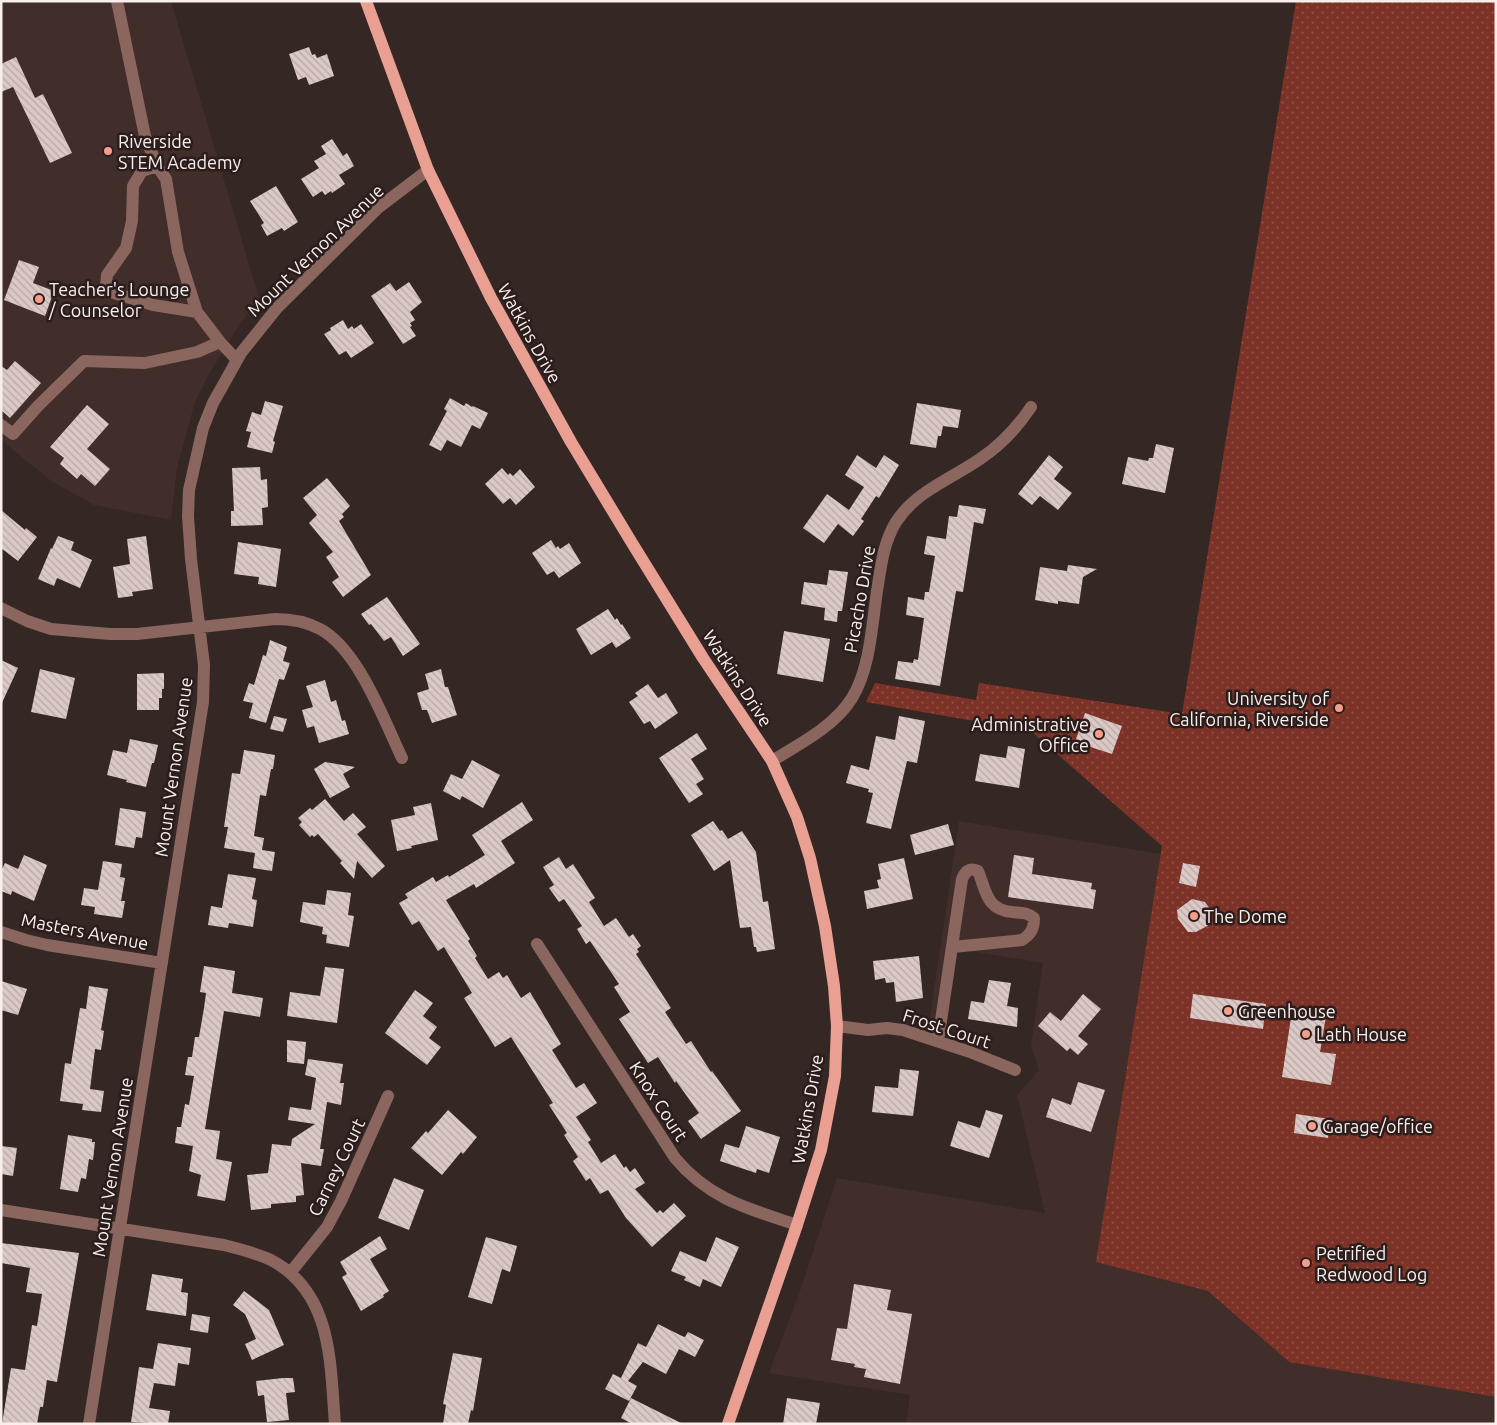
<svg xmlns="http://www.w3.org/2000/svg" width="1497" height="1425" font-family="Ubuntu,sans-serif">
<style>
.built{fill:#412d29}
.garden{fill:url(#garden-dots)}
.building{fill:url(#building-back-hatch)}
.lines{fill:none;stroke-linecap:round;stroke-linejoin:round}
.minor{stroke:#8a665f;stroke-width:12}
.major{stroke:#e99f92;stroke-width:12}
.poi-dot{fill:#f49d8d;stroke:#2a1d1b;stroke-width:2}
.labels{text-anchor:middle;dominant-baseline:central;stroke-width:5;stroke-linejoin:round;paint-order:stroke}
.poi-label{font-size:18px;fill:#f8efed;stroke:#2a1d1b;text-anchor:start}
.street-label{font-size:18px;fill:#f8efed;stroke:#2a1d1b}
</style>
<defs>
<pattern id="garden-dots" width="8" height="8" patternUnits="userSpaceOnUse" patternTransform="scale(1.25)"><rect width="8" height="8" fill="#7c3227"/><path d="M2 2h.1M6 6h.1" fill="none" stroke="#8f5047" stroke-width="1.8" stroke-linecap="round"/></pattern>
<pattern id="building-back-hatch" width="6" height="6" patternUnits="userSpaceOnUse" patternTransform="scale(1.25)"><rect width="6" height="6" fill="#dbc9c6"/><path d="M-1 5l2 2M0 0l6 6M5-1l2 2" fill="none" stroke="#b7a9a6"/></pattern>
</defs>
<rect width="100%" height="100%" fill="#342724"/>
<path class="built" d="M1 1H171L260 301 241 322 208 376 195 402 177 468 171 520 94 505 51 481 1 440Z
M1296 1H1496V1424H906L910 1395 769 1373 801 1288 837 1178 1045 1213 1017 1095 1039 1070 1031 1046 1043 963 958 949 946 1027 929 1024 959 821 1161 854 1162 846 1031 731 866 702 875 683 976 700 979 683 1182 714Z"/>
<path class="garden" d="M1296 1H1496V1397L1289 1362 1208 1291 1096 1262 1162 846 1031 731 866 702 875 683 976 700 979 683 1182 714Z"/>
<path class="building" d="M309 47 312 55 315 54 317 58 327 54 334 76 309 85 306 77 298 80 289 54Z
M16 57 35 98 43 94 72 153 50 163 13 87 1 92V64Z
M332 139 343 156 347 153 354 166 339 175 345 184 332 193 331 191 325 195 322 191 313 197 301 179 319 168 314 161 326 154 321 146Z
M276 186 298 222 284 231 282 228 267 236 261 225 264 223 250 201Z
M19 260 39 267 33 283 54 291 45 316 4 300Z
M409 282 422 302 410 312 415 320 410 323 412 326 410 327 416 336 403 344 371 296 390 283 396 291Z
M343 320 348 329 352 326 354 329 361 324 374 343 351 358 346 351 339 355 324 334 331 330 330 328Z
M15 361 41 383 10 418 1 410V366L7 370Z
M450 398 464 406 466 403 472 407 473 406 488 413 480 429 472 425 461 447 447 440 441 451 429 445 447 411 444 409Z
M265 401 283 406 273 441 275 442 272 453 247 447 251 432 246 431 252 412 261 415Z
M917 403 961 410 958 428 943 426 941 436H938L936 448 910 444Z
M87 405 109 424 87 449 110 469 95 486 81 474 77 479 60 464 64 458 50 447Z
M1156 444 1174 448 1165 493 1122 484 1128 457 1148 461 1149 458H1153Z
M857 455 876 468 884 455 899 465 879 498 876 496 861 519 864 521 853 536 838 524 824 543 803 528 827 494 849 510 864 487 845 475Z
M1049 455 1063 467 1054 479 1072 493 1058 510 1040 496 1032 505 1018 494Z
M260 467 261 480 267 479 268 507 262 508 263 525 231 526V511H234L232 468Z
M502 468 508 475 510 473 513 476 520 469 535 487 516 505 510 498 503 504 485 484Z
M327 478 350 506 342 514 344 517 339 521 371 575 343 597 332 582 339 577 326 557 333 552 309 523 317 515 303 498Z
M959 505 986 509 983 524 974 522 963 592 956 591 940 686 895 679 898 661 913 663 914 659 918 660 924 618 906 615 908 597 924 600 925 592H929L935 556 924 554 927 536 946 539 949 516 957 517Z
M1 510 25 530 26 528 37 537 18 561 1 548Z
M58 536 74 542 71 550 92 560 80 588 57 578 54 586 38 579 51 548 52 549Z
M146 536 153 589 132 592 133 596 118 598 113 567 130 564 127 539Z
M551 540 556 548 558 546 560 549 569 543 581 563 559 578 554 571 547 575 532 553Z
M238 542 281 549 276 587 258 584 259 577 234 574Z
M1068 565 1097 569 1083 577 1079 604 1058 601V604L1035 600 1040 567 1067 571Z
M829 570 848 572 842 611H838L837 622 824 620 825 608 801 604 804 582 827 585Z
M387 597 420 644 403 656 391 637 384 641 371 624 369 625 361 614Z
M608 609 615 620 617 618 621 625 622 624 631 638 616 648 612 642 591 655 576 629Z
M784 631 830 639 823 682 777 674Z
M270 640 287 647 283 661 290 663 284 680 279 679 266 723 249 718 253 703 243 701 249 683 254 685 263 655 266 656Z
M1 660 18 668 1 705Z
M40 669 75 678 66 719 31 712Z
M441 669 445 687H448L457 715 432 723 427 710H422L417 693 429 689 425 674Z
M164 673V689H162V698H159V710H137V674Z
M325 680 331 702 336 700 342 721 345 720 349 734 319 743 314 726 307 728 302 710 313 707 306 686Z
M648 684 658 698 666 693 678 713 655 729 650 721 644 724 629 702 638 696 635 693Z
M1085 713 1122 726 1112 754 1075 742Z
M274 716 287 719 283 732 270 729Z
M899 716 925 721 917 763 907 761 891 829 866 823 873 793 868 792 869 789 846 783 851 765 869 770 876 736 895 740Z
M697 733 707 749 691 759 704 779 696 784 703 794 689 803 659 758Z
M130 739 158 745 154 763H152L146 787 126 782 127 780 107 775 113 750 127 753Z
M1008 746 1025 749 1019 788 975 781 980 754 1006 758Z
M244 750 275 755 273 769H271L266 796 260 795 254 836 264 838 262 850 275 852 272 871 253 868 255 853 224 848 228 827H224L232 773 240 774Z
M472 760 500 775 483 808 462 796 460 800 443 791 451 774 462 779Z
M325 762 355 767 343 774 350 787 330 798 314 769Z
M325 799 344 821 353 813 366 827 357 834 385 866 372 878 357 861 354 879 340 863 342 861 318 834 314 837 312 835 310 837 299 825 302 822 298 818 310 808 312 810Z
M522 802 533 820 501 841 515 863 476 888 474 884 446 900 470 939 468 941 477 956 475 958 488 979 499 972 503 978 507 975 521 998 530 992 561 1044 552 1050 576 1088 584 1083 597 1103 576 1117 591 1140 588 1142 601 1163 615 1154 624 1168 626 1166 630 1172 635 1168 645 1183 635 1189 657 1213 660 1210 663 1213 674 1203 686 1216 652 1247 626 1218 608 1190 600 1194 590 1178 586 1181 573 1161 578 1157 564 1135 567 1133 549 1105 553 1103 511 1037 495 1047 464 998 472 993 444 947 438 951 419 921 412 925 399 903 408 898 405 894 433 877 436 882 448 875 449 877 485 855 472 835Z
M431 803 438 840 411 846 412 848 397 851 391 820 415 815 413 807Z
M120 808 146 812 142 838 136 837 134 848 115 845Z
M713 821 720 831 722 830 728 839 742 831 756 852 763 902 768 901 775 949 757 952 756 947H754L751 927 740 928 730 860 714 871 691 835Z
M948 824 954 845 915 855 910 835Z
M24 855 47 865 34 901 12 891 11 895 1 891V871L5 863 18 869Z
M1014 855 1034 858 1032 874 1092 883 1091 889 1096 890 1093 909 1008 897Z
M559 857 566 869 573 864 595 898 589 902 604 926 616 918 629 937 633 934 641 946 637 949 639 952 636 954 671 1008 665 1012 686 1044 691 1041 711 1072 712 1071 741 1111 701 1139 688 1121 699 1113 676 1081 675 1083 658 1057 648 1063 619 1019 630 1012 614 987 619 984 590 941 586 944 577 929 582 926 564 899 559 902 549 888 554 885 543 867Z
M904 858 913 899 867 909 864 891 879 888 877 880 881 879 878 864Z
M103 861 122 864 120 877 125 878 121 901H125L122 918 94 914 95 907 81 905 84 888 98 890Z
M1183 863 1200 866 1196 887 1179 883Z
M228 874 256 878 252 899 257 900 253 927 229 923 228 928 208 925 211 906 222 908Z
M327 890 351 893 348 915 354 916 349 947 326 943 327 935 322 934 323 927 300 922 303 902 325 905Z
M1192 899 1205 902 1212 912 1209 925 1196 932H1188L1178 919 1177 910Z
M919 956 923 998 896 1002 894 982 886 983 885 978 875 980 873 961Z
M204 966 235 971 232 993 263 998 260 1017 224 1011 205 1129 220 1131 216 1159 232 1162 225 1201 197 1196 201 1175 189 1171 193 1146 175 1143 177 1127H181L185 1104 189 1105 194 1076 185 1075 188 1057H192L195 1037H199L204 1008 206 993 200 992Z
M325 967 344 969 337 1023 287 1016 290 992 320 996Z
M989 980 1011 983 1007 1006 1018 1008 1017 1027 968 1019 971 1001 984 1003Z
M1 981 27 989 18 1015 1 1010Z
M89 986 108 989 101 1030 104 1031 101 1050 95 1049 90 1089 104 1091 101 1112 82 1110 83 1104 60 1101 65 1063 71 1064 80 1008 86 1009Z
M415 990 433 1003 423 1016 437 1027 429 1038 441 1047 427 1065 385 1033Z
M1083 994 1101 1009 1078 1036 1088 1044 1078 1055 1070 1048 1067 1051 1038 1026 1050 1012 1061 1021Z
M1193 994 1266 1004 1263 1029 1190 1018Z
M1292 1011 1326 1016 1320 1052 1336 1054 1331 1085 1282 1077Z
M287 1040 306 1042 304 1064 287 1062Z
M308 1059 343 1064 340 1083H344L341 1105 327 1102 320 1149H324L321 1166 301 1163 304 1195 296 1196V1202L271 1204V1208L251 1210 247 1175 268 1173 272 1144 291 1146 292 1139 315 1124 288 1120 290 1107 311 1110 316 1078 305 1075Z
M900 1069 919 1071 913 1116 872 1112 875 1086 898 1088Z
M1078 1082 1105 1090 1091 1132 1046 1117 1052 1098 1071 1105Z
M448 1110 477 1137 463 1154 461 1152 442 1175 411 1148 426 1131 428 1133Z
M986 1110 1003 1115 989 1158 950 1146 958 1121 980 1128Z
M1296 1114 1330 1119 1328 1138 1294 1133Z
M746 1126 780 1137 769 1173 757 1169 756 1173 720 1161 725 1144 739 1148Z
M68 1135 92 1139V1142H95L93 1160 89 1159 86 1179 81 1178 78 1192 60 1189Z
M1 1146 17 1148 13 1176 1 1174Z
M394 1178 424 1190 409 1230 378 1218Z
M380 1236 387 1249 370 1259 389 1291 383 1295 384 1297 361 1311 342 1277 347 1274 340 1262Z
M486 1237 517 1246 510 1272 502 1269 492 1304 468 1297Z
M716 1237 739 1247 721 1287 703 1279 700 1287 684 1280 686 1277 671 1271 680 1251 706 1262Z
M1 1243 79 1253 57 1382 47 1380 43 1407H40L37 1424H2L11 1368 25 1370 32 1325 37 1326 42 1294 26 1292 30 1268 1 1263Z
M152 1274 183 1279 181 1292 188 1293 186 1316 146 1310Z
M854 1284 891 1290 887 1310 912 1314 900 1384 864 1377 866 1369 854 1367 855 1364 831 1360 837 1328 847 1329Z
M244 1291 269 1310 284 1345 252 1360 245 1344 256 1339 245 1314 233 1305Z
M192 1314 210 1317 208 1333 190 1330Z
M658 1324 682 1336 685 1337 688 1332 704 1340 695 1357 679 1349 666 1374 643 1362 628 1381 637 1386 629 1401 605 1389 613 1374 621 1378 638 1343 646 1347Z
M158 1343 191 1348 189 1365 178 1363 175 1386 154 1383 149 1408 170 1411 168 1424 131 1422 139 1367 153 1369Z
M453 1353 482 1358 473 1411 471 1410 468 1424H443L446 1405 443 1404Z
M283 1378H293L295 1392 286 1393 289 1420 267 1422 264 1395 258 1396 256 1381Z
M631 1398 683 1424H632L621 1418Z
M787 1398 820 1403 816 1424H783Z"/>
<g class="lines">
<path class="minor" d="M117 1 145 136 157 166
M197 312 153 305 114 293 106 285 107 275 126 248 132 221 133 186 142 171 157 166 166 179 178 252 197 312 220 342 237 360
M1 425 13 434 38 406 84 361 145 363 197 352 220 342
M1 608 27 621 51 629 110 634H137L275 619C290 619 307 622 320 629 358 649 384 720 402 758
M772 761C799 744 834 727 852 698 870 669 872 625 877 591 881 567 883 543 896 522 916 491 951 479 980 459 1001 445 1017 428 1031 407
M1 932 26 940 47 945 162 963
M537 944 675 1158C709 1199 749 1209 797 1225
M837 1026 868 1030 887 1028 903 1030 970 1052 1015 1070
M938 1041 962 879C965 872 969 867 978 871 986 890 986 910 1012 912 1022 913 1026 912 1034 918 1034 929 1031 934 1022 940L953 947
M1 1210 224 1245C240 1249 256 1253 271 1260 333 1293 330 1363 335 1424
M290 1273 327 1227 341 1201 388 1096
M89 1424 203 702 204 665 191 559 188 516 189 490 203 428 213 403 241 353 277 308 378 208 428 170"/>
<path class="major" d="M366 1 428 170 491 298 571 442 632 543 703 658 772 761 797 817 810 858 825 926 834 986 837 1026 835 1076 821 1150 797 1225 728 1424"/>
</g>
<g class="poi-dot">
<circle cx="108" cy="151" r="5"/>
<circle cx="39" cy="299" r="5"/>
<circle cx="1339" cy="708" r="5"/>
<circle cx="1099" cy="734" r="5"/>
<circle cx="1194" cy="916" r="5"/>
<circle cx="1228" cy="1011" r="5"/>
<circle cx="1306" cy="1034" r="5"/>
<circle cx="1312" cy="1126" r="5"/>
<circle cx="1306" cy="1263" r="5"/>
</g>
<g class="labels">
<g class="poi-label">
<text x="118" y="141">Riverside<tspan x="118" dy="21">STEM Academy</tspan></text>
<text x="49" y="289">Teacher's Lounge<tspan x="49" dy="21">/ Counselor</tspan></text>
<text x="1329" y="698" text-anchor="end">University of<tspan x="1329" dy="21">California, Riverside</tspan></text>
<text x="1089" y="724" text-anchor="end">Administrative<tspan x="1089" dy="21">Office</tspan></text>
<text x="1204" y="916">The Dome</text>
<text x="1238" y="1011">Greenhouse</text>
<text x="1316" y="1034">Lath House</text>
<text x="1322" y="1126">Garage/office</text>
<text x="1316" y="1253">Petrified<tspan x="1316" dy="21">Redwood Log</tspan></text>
</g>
<g class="street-label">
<text transform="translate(315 250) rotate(-44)">Mount Vernon Avenue</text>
<text transform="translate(530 333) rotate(61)">Watkins Drive</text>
<text transform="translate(859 599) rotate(-80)">Picacho Drive</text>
<text transform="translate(738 678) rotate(57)">Watkins Drive</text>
<text transform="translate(173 767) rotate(-82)">Mount Vernon Avenue</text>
<text transform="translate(85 931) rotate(11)">Masters Avenue</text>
<text transform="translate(947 1028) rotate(18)">Frost Court</text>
<text transform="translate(659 1101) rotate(57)">Knox Court</text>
<text transform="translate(807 1109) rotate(-80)">Watkins Drive</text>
<text transform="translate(112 1167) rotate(-81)">Mount Vernon Avenue</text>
<text transform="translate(336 1167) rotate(-64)">Carney Court</text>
</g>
</g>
<rect width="1497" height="1425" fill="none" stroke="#f8efed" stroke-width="5"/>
</svg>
